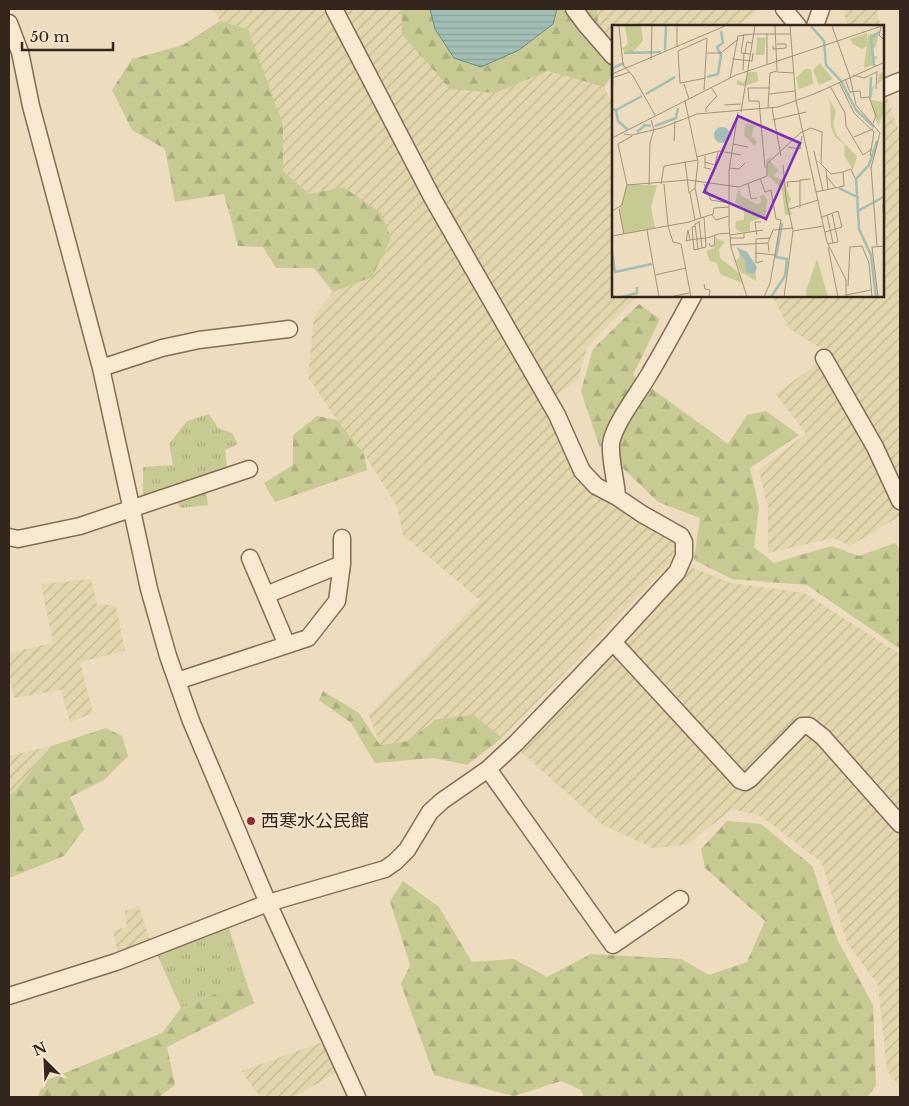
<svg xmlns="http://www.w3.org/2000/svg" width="909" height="1106" font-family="'Libre Baskerville','Noto Sans JP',serif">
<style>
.farmland{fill:url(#farmland-furrows)}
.grass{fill:url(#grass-tufts)}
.forest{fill:url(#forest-firs)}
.water{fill:url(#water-rules);stroke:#698c81}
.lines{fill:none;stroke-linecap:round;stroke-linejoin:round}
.minor-casing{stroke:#856c57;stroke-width:19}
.minor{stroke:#f8ead1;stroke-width:16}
.poi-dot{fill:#932830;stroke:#f4e7ce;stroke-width:2}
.labels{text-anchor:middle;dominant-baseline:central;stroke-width:4;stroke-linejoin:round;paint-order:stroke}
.poi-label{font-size:18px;fill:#34261c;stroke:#f4e7ce;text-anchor:start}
.inset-river{fill:none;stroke:#a2beb4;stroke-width:2.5}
.inset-road{fill:none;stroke:#a3937d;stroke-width:1}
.view{fill:#7b2cbf;fill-opacity:0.15;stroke:#7b2cbf;stroke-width:2.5}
.inset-edge{fill:none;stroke:#34261c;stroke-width:2.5}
</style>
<defs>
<pattern id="farmland-furrows" width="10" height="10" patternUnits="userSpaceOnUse" patternTransform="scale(1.25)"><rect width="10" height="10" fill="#e2d6ac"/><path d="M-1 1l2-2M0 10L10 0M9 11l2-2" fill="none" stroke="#c2b893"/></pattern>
<pattern id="grass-tufts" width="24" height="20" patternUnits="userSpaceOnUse" patternTransform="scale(1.25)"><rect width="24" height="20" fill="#c8ca93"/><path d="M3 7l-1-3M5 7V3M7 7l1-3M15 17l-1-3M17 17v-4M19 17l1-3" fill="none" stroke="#acad7e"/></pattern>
<pattern id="forest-firs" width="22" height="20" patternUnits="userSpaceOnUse" patternTransform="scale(1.25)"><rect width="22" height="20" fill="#c8ca93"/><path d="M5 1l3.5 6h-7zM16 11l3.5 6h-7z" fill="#acad7e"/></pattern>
<pattern id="water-rules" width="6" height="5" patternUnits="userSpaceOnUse" patternTransform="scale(1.25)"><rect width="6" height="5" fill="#a2beb4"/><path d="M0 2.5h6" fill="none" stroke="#8ca39a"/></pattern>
</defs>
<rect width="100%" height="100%" fill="#eddcbe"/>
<path class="farmland" d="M214 9H401L402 34 495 93 548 71 604 87 613 106V296H637L587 347 578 380 545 402 585 482 677 539 671 562 502 738 474 715 437 719 407 741 380 745 369 715 480 600 403 535 397 506 364 454 337 420 308 377 314 316 333 292 372 277 343 187 309 194 283 171V124L248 29 220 21Z
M597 9H758L738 26H613V42L598 22Z
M843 9H877L880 26H847Z
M885 92 900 134V516L850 546 833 538 768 553V509L759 470 806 434 776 394 830 354 790 329 772 296H883V93Z
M690 567 731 583 804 593 900 654V1087L887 1071 878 985 847 943 822 863 761 816 732 809 687 845 653 848 603 825 521 752Z
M91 579 97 604 116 606 125 651 80 662 93 713 70 722 61 690 14 698 12 686H9V653L53 643 41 584Z
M51 746 16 790 9 795V756Z
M139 906 150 940 118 953 113 931 127 927 125 911Z
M326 1041 341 1070 294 1097H260L241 1071Z"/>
<path class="grass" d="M209 414 218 428 232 433 238 444 225 450 227 469 204 478 208 505 180 508 172 490 143 502V467L173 465 169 444 187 421Z
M229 928 246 981 181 1008 157 954Z"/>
<path class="forest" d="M401 9H430L435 29 553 24 557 9H597L598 22 613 42V74L604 87 548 71 495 93 450 89 402 34Z
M220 21 248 29 283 124V171L309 194 343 187 381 213 391 238 372 277 333 292 314 268H276L263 247 238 246 224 194 175 202 165 149 132 130 112 90 132 59 183 45Z
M639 304 660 319 633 375 728 444 747 415 766 411 799 435 750 468 759 507 754 547 774 563 831 546 859 556 895 543 900 550V649L807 585 732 579 694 560 700 518 658 502 599 445 581 391 593 349Z
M317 416 337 420 364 454 367 470 275 502 264 483 293 465V435Z
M323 691 359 713 380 745 407 741 437 719 474 715 502 738 467 765 434 758 375 763 351 723 319 700Z
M106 728 122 736 128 756 104 780 70 797 84 829 64 856 9 878V795L16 790 51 746Z
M727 821 761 824 812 866 838 941 873 1005 876 1086 867 1097H584L581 1090 561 1081 514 1096 434 1075 401 984 410 965 390 901 403 881 439 907 472 962 514 959 547 977 591 954 681 959 709 975 747 962 765 921 705 868 701 849Z
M246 981 254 1003 167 1047 175 1085 159 1097H40L38 1095 45 1081 162 1033 181 1008Z"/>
<path class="water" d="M430 9H557L553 24 519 50 481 67 454 58 435 29Z"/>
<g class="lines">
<g class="minor-casing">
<path id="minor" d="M334 9 433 199 557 415 582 471 596 486 617 497
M574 9 586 25 613 56
M784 9 798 26
M9 23 20 52 31 106 101 368 149 589 168 656 191 721 268 903 357 1097
M815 26 821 9
M883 88 900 81
M824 358 875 447 900 501
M101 368 162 348 199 340 289 329
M9 537 18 539 80 526 249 469
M250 558 287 645
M266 595 342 564
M613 642 740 780 745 782 750 779 802 726H809L823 737 900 824
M177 681 308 638 337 601 342 564V538
M488 769 613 945 680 899
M9 996 116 962 268 903 385 869 395 862 407 850 430 812 442 801 488 769 516 743 613 642 677 572 684 556V542L681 536 642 514 617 497C616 479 610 462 611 444 613 425 640 391 650 373 665 348 679 322 693 296"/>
</g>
<use href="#minor" class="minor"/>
</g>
<circle class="poi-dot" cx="251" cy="821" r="5"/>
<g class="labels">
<g class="poi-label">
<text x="261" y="821">西寒水公民館</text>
</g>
</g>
<g transform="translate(612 25)">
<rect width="272" height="272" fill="#eddcbe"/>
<path d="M267 7 264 22 261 23 262 31 266 32 262 36 265 42 261 40 252 43 256 10ZM145 12 154 13 152 30H144ZM137 47H145L146 56 133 61 125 60V55L132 58Z" fill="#c8ca93"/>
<path d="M13 1H29L31 16 19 29 9 24 16 19ZM255 8V21L250 24 241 19 238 14ZM272 47 270 56 262 61 259 75 272 77V87L266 101 258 75V63L265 59 267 49ZM214 69 224 86 221 99 225 111 245 131 241 145 232 130 233 120 223 112 219 102 218 77ZM133 99 142 100 140 111 145 117 143 121 132 110ZM160 131 158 136 167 145 161 151 171 155 179 175 176 180 180 190H173L170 165 156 150 154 135ZM127 163 129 171 145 179 150 177 148 172 151 169 155 175 153 192 138 197V206L128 207 123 203 124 196 132 195V183L123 178ZM104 213 113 217 107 224 108 233 128 249 130 258 108 249 105 238 98 236 94 226 102 223ZM126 225 133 236 135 244 144 250V256L129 247 124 236 128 232ZM205 234 216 272H195L194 266Z" fill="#c8ca93"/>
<path d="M15 160H45L39 182 43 203 11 209 7 185Z" fill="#c8ca93"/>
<path d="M208 38 221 54 207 60 201 45ZM193 44H199L201 59 187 64 184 53ZM17 160H34L33 171H16ZM13 184a9 9 0 1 1 18 0a9 9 0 1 1-18 0Z" fill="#c8ca93"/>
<path d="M102 110a8 8 0 1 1 16 0a8 8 0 1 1-16 0ZM124 222 135 227 145 242 143 249 134 247 133 236Z" fill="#a2beb4"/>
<path class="inset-river" d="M199 1 212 16 214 40 229 56 244 85 262 102M53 25 54 1M12 28 49 27M262 41 259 13 267 7M95 52 106 49 109 30 105 22 111 18 109 6M0 65 1 43 12 38M34 69 63 52M258 72 259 52M0 84 4 85 6 96 16 105M4 85 30 71M43 101 64 93 66 83M25 107 33 100 39 101M227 163 247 173M271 179 273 195M246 186 273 171M0 227 3 247 40 239M10 272 25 268V262M159 272 173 251 175 234 164 232 170 198M264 272 259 230 247 204 244 154 257 140 265 116"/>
<path class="inset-road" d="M7 1 11 40 21 51 43 90M178 1 184 76 215 217 234 255V272M220 1 238 52M269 2 267 10 273 16M132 9 129 28 138 29M142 9H178M155 9V39M161 21V24L174 23V19H165M65 22V1M66 26 68 58 94 53M66 26 95 13M95 28H109L125 15M133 28 135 17 140 18M120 34 140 36 141 28M39 35 40 1M131 45 132 28M165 47 182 48M0 49 113 1M241 50 252 53 265 47M238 52 244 80 268 108 259 143M0 53 18 47M118 53 126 11 141 9M233 54 238 67 248 66 249 73 257 72 264 91 261 98M227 57 242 88 262 107 258 131M72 59 77 74M218 61 233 88 234 101 251 130 260 124M264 64 265 46M92 65 95 13M157 69 183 66M73 76 86 137 83 163 89 193M112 80 129 79M156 83 158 48 165 46 163 1M160 83 169 131M94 87V83L105 71 99 62M126 87 117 146V200L119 222 135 272M129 87 143 1M160 95 194 87M12 109 20 110 49 103 85 89 166 82 202 69 273 37M242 112 261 104M0 113 124 50 270 1M62 116 63 96M121 119 136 122M176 122 188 124 190 111M202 126 211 166M93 131V143L99 144M85 132 107 126 129 130M73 136 77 168 83 163M93 137 103 140 106 127M171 140 174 173 181 206M259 142 265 221M117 143 127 144 133 138M153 143 147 76H137L136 63H157M214 145 216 164M214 151 224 163M148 153 153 167 159 165 164 194 169 195 158 258 152 272M136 158 139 174 145 173M49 159 52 141 86 135M52 159 56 201 61 217 69 219 79 272M92 159 99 175 117 178M15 160 76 155 127 162 155 151V139L188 108 199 103 210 107 209 139 219 149 231 147M37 160 38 118 42 104 39 95M176 162 175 157 188 156M204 167 232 161 231 147 239 144 243 153M78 168 83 195M188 183V155L198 154M7 184 12 209M177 184 206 175M0 186 10 180 15 160 6 119 20 111M99 189 104 195 117 191M215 190 221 218M210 192 226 186 230 202 213 207M87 196 90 223M83 201 80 202 82 225 94 222 92 192M35 205 47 272M118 210 151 205M145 210 143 197H149M0 211 77 197 101 189 102 183 117 182M118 213H132V208M78 215 76 205 74 216 78 215 93 213H95L106 209 118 208M97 218 98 221H102L103 210M215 219 226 217 220 188M119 220 156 218M216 222 226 272M86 225 83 199 87 197M157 227 156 218 161 205 181 203M143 228 164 230M151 236 144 238V214L158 213M43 250 74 243M92 259 93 264 98 265 97 272M236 261 238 222 250 221 257 238 260 272M234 270 259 265M58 272 77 268M172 272 181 206 212 201M266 272 260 222 273 221"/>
<path class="view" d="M126 91 188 118 154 194 92 167Z"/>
<rect width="272" height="272" class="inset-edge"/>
</g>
<rect width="909" height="1106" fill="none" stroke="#34261c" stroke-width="20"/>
<g transform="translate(45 1061) rotate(336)" stroke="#f4e7ce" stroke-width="4" paint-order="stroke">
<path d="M0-4L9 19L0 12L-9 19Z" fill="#34261c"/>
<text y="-8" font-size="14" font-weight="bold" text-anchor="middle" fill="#34261c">N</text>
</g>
<path d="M22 42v8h91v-8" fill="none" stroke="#34261c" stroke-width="2.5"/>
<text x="30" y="42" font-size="15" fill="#34261c" stroke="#f4e7ce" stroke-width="4" paint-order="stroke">50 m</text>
</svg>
